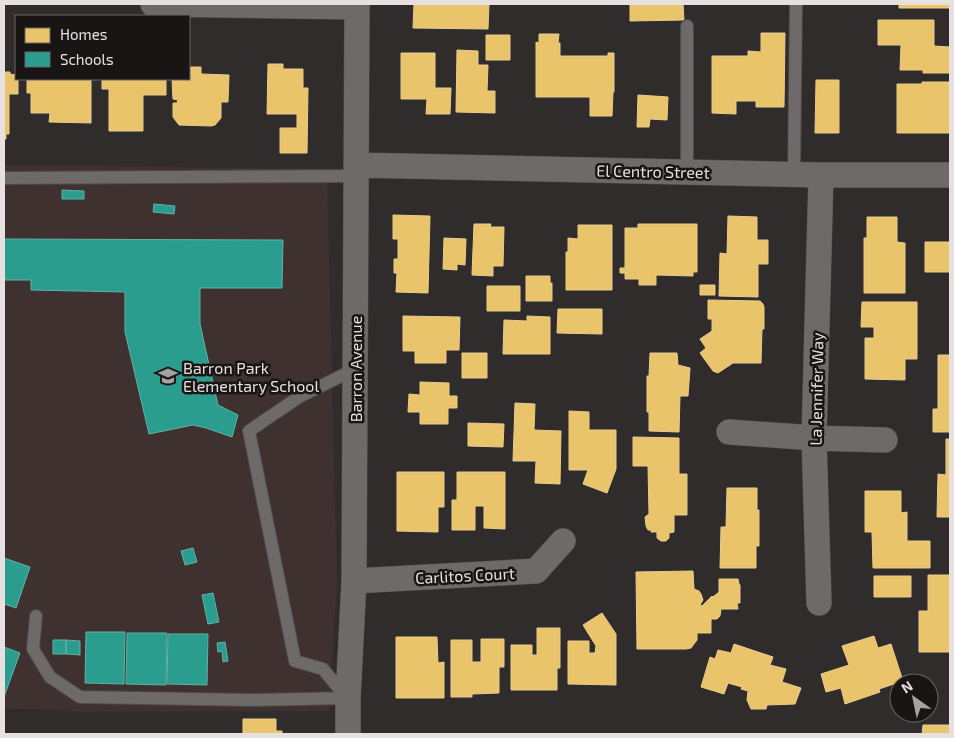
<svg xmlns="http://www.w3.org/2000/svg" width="954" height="738" font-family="'Exo 2',sans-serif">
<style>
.built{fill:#3e312f}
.homes{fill:#e9c46a;stroke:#e8cd8d}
.schools{fill:#2a9d8f;stroke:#62b1a7}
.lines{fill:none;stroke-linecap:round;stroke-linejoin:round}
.service-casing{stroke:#4e4a4a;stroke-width:14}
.minor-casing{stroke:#4e4a4a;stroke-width:26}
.service{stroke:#6d6a69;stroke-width:12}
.minor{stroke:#6d6a69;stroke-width:25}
.labels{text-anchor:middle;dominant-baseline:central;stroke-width:5;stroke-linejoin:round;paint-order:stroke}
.street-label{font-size:16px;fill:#e6e1e0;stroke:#181514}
.poi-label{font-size:16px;fill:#e6e1e0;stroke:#181514;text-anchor:start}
</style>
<rect width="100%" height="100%" fill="#312c2c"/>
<path class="built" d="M4 165 327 169 337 583 329 711 84 712 4 708Z"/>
<path class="homes" d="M414 4H489L488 29 413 28Z
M630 4H683L684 20 630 21Z
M887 4H950V8H899V4Z
M878 20H934V46L950 47V73H923V70H900L901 45H878Z
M761 33H785L784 107H756V101H736V114L712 113V56H748V51L761 52Z
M539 34H559L558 43H560V56H608V53H614V92H613L612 116H590V97H536V42L539 43Z
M486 35H510V60H486Z
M457 50 478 51V65H488L487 91H495V113L456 112Z
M401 53H435V88H451L450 114H426L427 99H401Z
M268 64H283V69H303V88H308L307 153H280V128H297V114H267Z
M189 67H201V74L229 75 228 102H221V118L215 125 211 126 179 125 173 117V103H177L178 100 173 99 172 79H189Z
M4 72H10V74L16 75V79H18V94H9V134H6V139H4Z
M27 79H91V123L49 122 50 113H31V93H27Z
M102 79H166V95H143V131H109V89H102Z
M816 80H839V133H815Z
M922 82H950V133H897V84H922Z
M638 95 668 97 667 120 650 119 649 127H637Z
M393 215 430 216 428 293 396 292 397 273H394V259H398V239H393Z
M728 216 757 217V240H768V264H758V297L719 296 720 253 727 254Z
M867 217H897V242L905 243V293H864V238H867Z
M474 224H491L490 227H504L503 266H493V276L472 275Z
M638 224H697V272H693V276L656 275V285H639V279H625V273H620V268H625V228H638Z
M578 225H612V290H566V252H568V238L578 239Z
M444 238 466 239 465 265 457 264V270L443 269Z
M925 242H950V272H925Z
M526 276H550V283H552V301H526Z
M700 285H715V295H700Z
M487 286H520V311H487Z
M708 300 760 301 763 304 764 307V329H762L761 363H733L718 373 713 371 700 353 706 348 700 339 712 331V319H708Z
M862 302H917V359H905V380L865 379V338H874V327H861Z
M558 309H602V334L557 333Z
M403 316 460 317 459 350H446V363H415V351H403Z
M527 316 550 317V354H503L504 320 527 321Z
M462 353H487V378H462Z
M650 353H677L678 365 690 368 688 396H680L679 432 649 431V412H647V376H649Z
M938 355H950V432H933V409H938Z
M420 382 449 383V396H457V408H448V424H420V412H408L409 394 420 395Z
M515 403 535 404 534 430 561 431 560 484 535 483 536 461H513Z
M569 411 589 412V430H616V469L607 493 583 484 588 470H569Z
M468 423 504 424 503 447 468 446Z
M633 437 679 438V474H687V515H674V532L669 533V538L666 541H661L657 538V532H651V530H648L646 526 645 517 649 514 648 466H633Z
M946 439H950V517H937L938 474 946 475Z
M397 472H444V507H438V532L397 531Z
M457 472H505V529L484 528V506H475V530H452V500H457Z
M727 488H757V510H759V546H756V568H720L721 527H726Z
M865 491H901V513L907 512V541H930V568H873L872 532H865Z
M693 571 694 589 699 591 701 594 703 600 700 605 702 606 712 596 713 597 719 592V579H738L739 584 740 585V603H737L738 609H721L720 616 717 619H711V633H697V640L691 648 686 649H637L636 572Z
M928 575H950V652H919V611H928Z
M874 576H911V597H874Z
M602 613 616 634V685L568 684V641H589V653H595L596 646 583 625Z
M537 628H560V668H557V690H511V645H532V655H537Z
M874 636 878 648 891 644 903 681 879 689 880 692 845 704 841 688 826 692 821 674 849 665 842 646Z
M396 637H437L438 663 444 662V698H396Z
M481 639H504V667H499V693L472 694V697H451V640H472V662H481Z
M734 644 773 657 770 665 786 669 782 682 801 688 795 704 767 705 766 709H751L747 700 748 691 741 689 742 687 728 683 724 694 701 687 710 657 715 659 718 650 731 653Z
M243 719H276V731H282V734H243Z
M923 725H950V734H922Z"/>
<path class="schools" d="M62 190 84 191V199H62Z
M154 204 175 206 174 214 153 212Z
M4 239 283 240 282 288H200V324L218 405 238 415 232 437 206 428 193 425 149 434 125 332V292L31 290V280H4Z
M193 548 197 562 185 565 181 551Z
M4 558 30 567 16 608 4 604Z
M213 593 219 622 208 624 202 595Z
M86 632H125L124 684 85 683Z
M127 633H167L166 685 126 684Z
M168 634H208L207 685 167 684Z
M53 640H66V654H53Z
M66 640 80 641V655L66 654Z
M225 642 228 661 223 662 222 651 218 652 217 643Z
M4 647 20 653 4 697Z"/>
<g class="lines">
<g class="service-casing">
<path id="service" d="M687 26V172
M794 174 796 4
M4 178 356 176
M36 616 33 649 50 677 80 697 253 700 348 698
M346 697 323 669 295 661 249 431 299 397 355 369"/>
</g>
<g class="minor-casing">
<path id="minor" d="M153 4 357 7
M356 165 821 175H950
M729 432 814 438 885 440
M354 581 536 571 563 541
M819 603 814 438 821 175
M348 734V698L354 581 357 4"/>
</g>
<use href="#service" class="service"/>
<use href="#minor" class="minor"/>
</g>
<defs>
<g id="school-bare" transform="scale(1.5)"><path d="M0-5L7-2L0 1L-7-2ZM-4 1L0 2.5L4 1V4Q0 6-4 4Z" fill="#a7a2a1" stroke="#181514" stroke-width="2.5" paint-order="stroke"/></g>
</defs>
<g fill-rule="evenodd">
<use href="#school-bare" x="168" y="376"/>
</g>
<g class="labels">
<g class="street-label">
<text transform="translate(653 171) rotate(1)">El Centro Street</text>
<text transform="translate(355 369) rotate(-90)">Barron Avenue</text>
<text transform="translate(816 389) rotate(-89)">La Jennifer Way</text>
<text transform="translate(465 575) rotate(-3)">Carlitos Court</text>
</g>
<g class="poi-label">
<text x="183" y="367">Barron Park<tspan x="183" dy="18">Elementary School</tspan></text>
</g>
</g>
<rect width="954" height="738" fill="none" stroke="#e6e1e0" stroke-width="10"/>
<rect x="15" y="15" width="175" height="65" fill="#181514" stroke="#6a6766"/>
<rect x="25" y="28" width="25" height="15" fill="#e9c46a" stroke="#6a6766"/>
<text x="60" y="40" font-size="15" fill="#e6e1e0">Homes</text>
<rect x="25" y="52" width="25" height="15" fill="#2a9d8f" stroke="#6a6766"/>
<text x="60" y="65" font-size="15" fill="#e6e1e0">Schools</text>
<g transform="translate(914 698) rotate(327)"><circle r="24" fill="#181514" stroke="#6a6766"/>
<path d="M0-4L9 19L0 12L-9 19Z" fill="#a7a2a1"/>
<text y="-8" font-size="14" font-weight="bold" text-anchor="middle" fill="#e6e1e0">N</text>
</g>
</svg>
